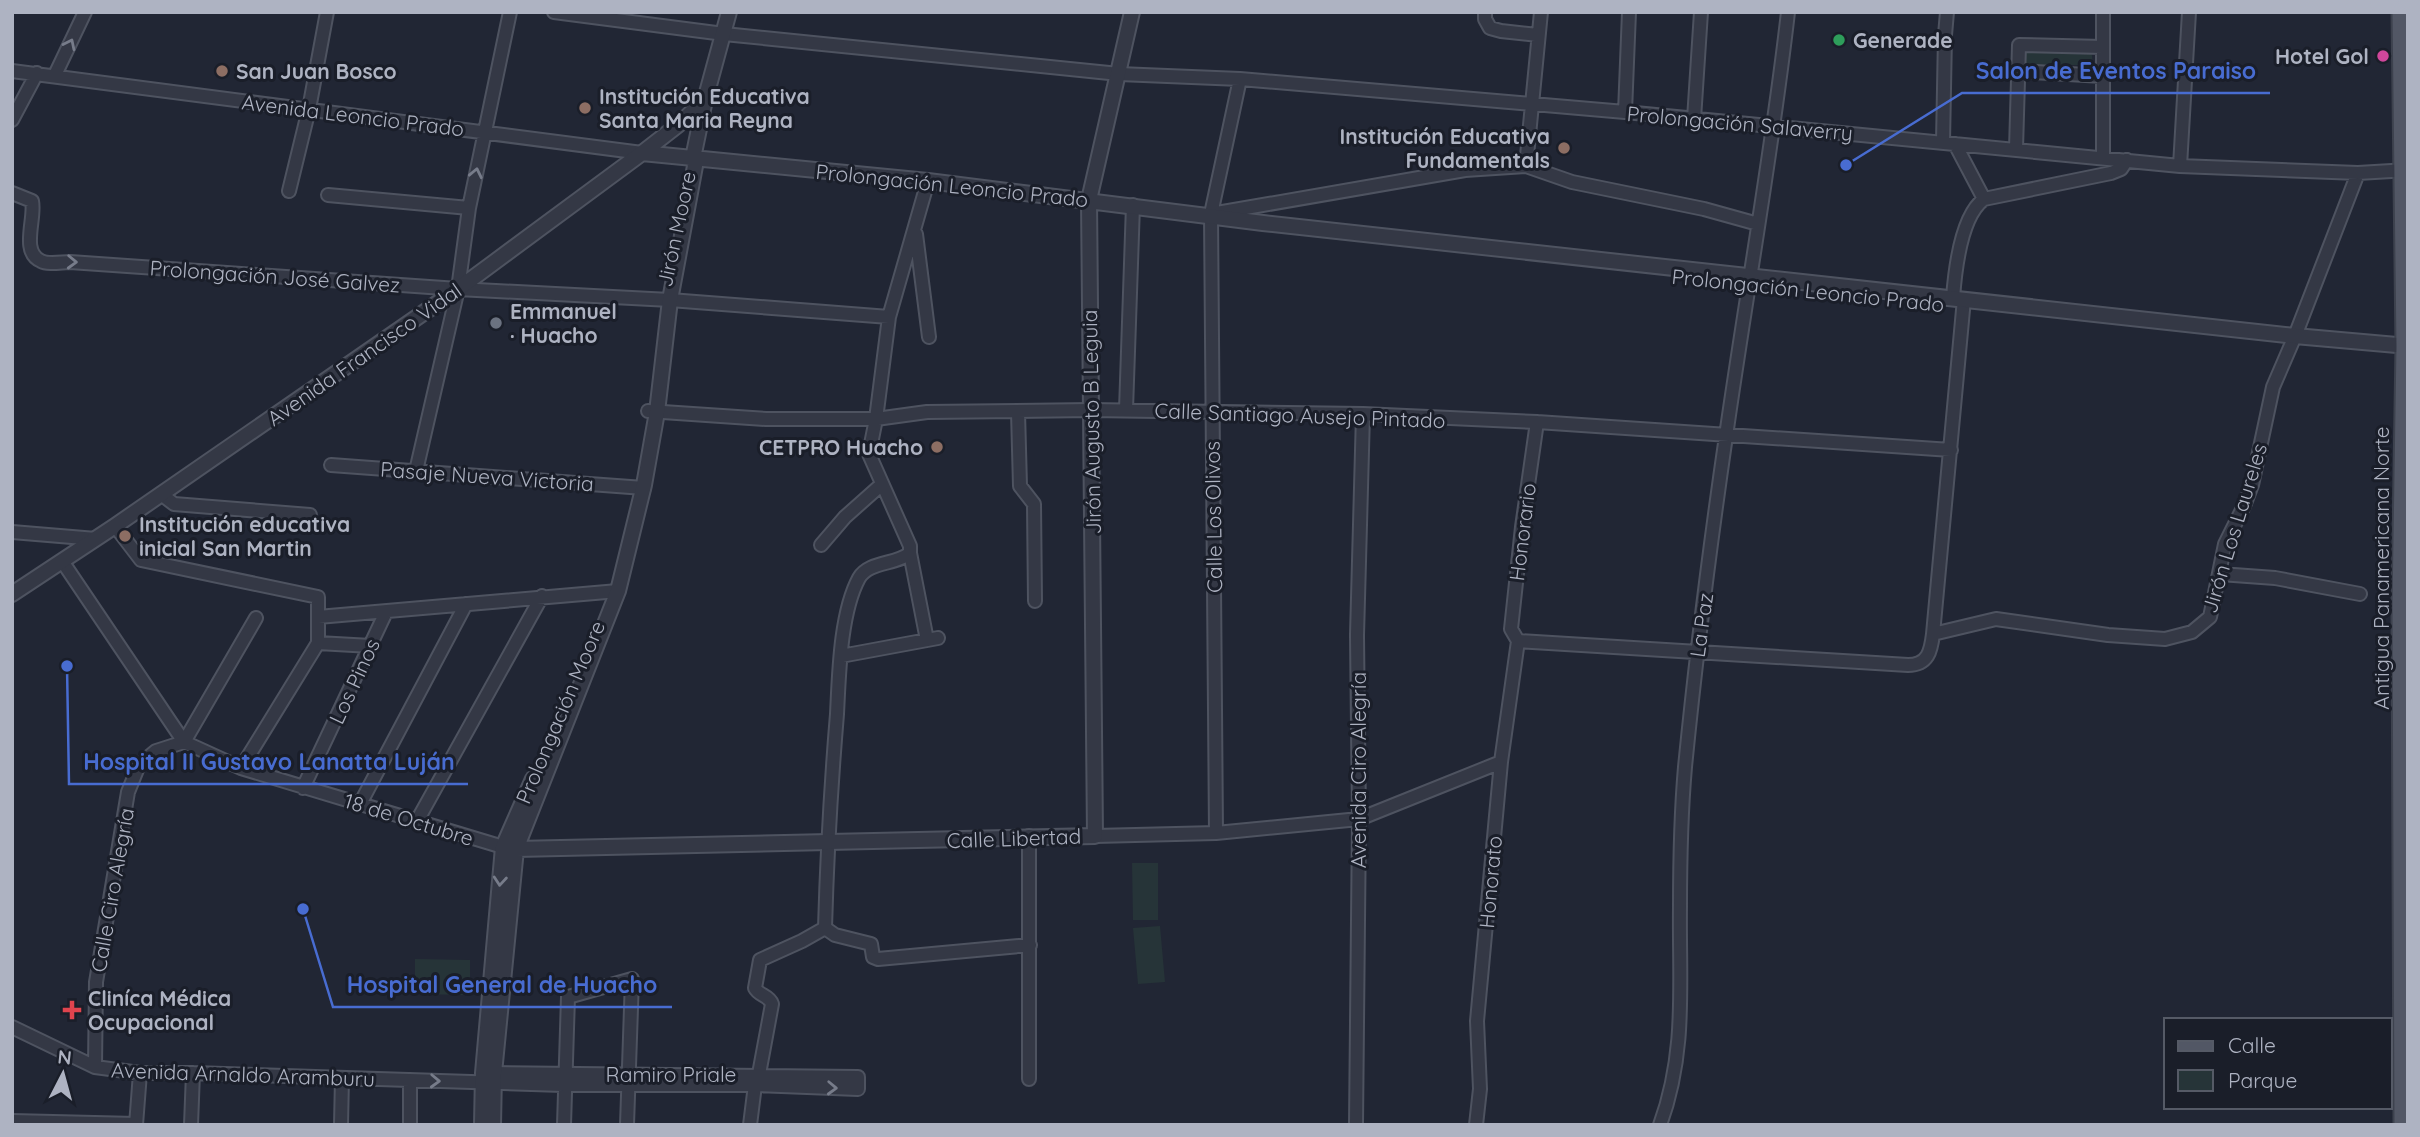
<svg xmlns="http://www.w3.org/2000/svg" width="2420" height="1137" font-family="Quicksand,sans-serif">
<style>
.green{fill:#263438}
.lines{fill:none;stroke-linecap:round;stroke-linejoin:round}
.minor-casing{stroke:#4e5360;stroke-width:16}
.tertiary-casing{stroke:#4e5360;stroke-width:18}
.primary-casing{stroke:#3d424e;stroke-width:23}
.minor{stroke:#343845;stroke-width:12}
.tertiary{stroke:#343845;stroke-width:14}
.primary{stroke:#525765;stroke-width:19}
.oneway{stroke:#777c8a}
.leisure-dot{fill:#2e9e5b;stroke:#1a1e29;stroke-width:2.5}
.hotel-dot{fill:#d1479c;stroke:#1a1e29;stroke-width:2.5}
.education-dot{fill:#8d6e63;stroke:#1a1e29;stroke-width:2.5}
.worship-dot{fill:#6b7280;stroke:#1a1e29;stroke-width:2.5}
.health-dot{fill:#e0444e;stroke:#1a1e29;stroke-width:2.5}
.labels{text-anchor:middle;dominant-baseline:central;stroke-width:6;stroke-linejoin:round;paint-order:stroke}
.poi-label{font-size:21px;font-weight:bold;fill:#aeb3c2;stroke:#1a1e29;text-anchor:start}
.street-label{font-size:21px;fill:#aeb3c2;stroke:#1a1e29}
.leader{fill:none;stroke:#486cd1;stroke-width:2.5}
.callout-dot{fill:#486cd1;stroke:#1a1e29;stroke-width:2.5}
.callout-label{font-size:23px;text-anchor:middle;font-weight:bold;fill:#486cd1;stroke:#1a1e29;stroke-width:6;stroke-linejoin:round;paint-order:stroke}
</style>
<rect width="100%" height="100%" fill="#212634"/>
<path class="green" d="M2023 47H2091L2093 65H2024Z
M1132 863H1158V920H1133Z
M1160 926 1165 982 1138 984 1133 928Z
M415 959 470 960V995L415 994Z"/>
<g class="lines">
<g class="minor-casing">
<path id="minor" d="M554 12 724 34 1119 74 1240 79 1625 112 2180 166 2358 173 2408 170
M1485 12V19L1490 28 1501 31 1538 35
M2103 12V158
M12 71 642 153
M2017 71 2103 76
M55 75 85 12
M1625 112 1629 12
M1694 119 1701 12
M12 120 37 73
M1943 142 1945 35 1947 12
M1955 144 1984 199
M2016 149 2019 45 2103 47
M1526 166 1541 12
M2180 166 2189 12
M289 191 309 109 327 12
M12 193 32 201C36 218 20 252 41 261 48 265 62 262 70 262L458 289 670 300 889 317
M328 195 469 208
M1211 214 1465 170 1526 166 1572 182 1704 209 1758 224
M916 234 929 337
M1953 298C1955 271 1961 216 1984 199L2111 173 2121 169 2127 160
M1126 410 1133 205
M648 411 766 419H876L927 412 1091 410 1363 414 1537 422 1951 450
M1018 412 1020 486 1034 504 1035 601
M331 465 644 488
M416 471 458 289 469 208 510 12
M161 494 174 504 310 515
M115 526 141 560 318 597V643
M12 532 96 539
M821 545 845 517 881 485
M910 553 927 640
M62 561 184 742
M2220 574 2275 578 2360 594
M318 617 618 591
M1933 634 1996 619 2108 635 2165 639 2192 632 2210 617 2225 544 2244 506 2252 485 2273 387 2295 336 2358 173
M1518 641 1908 665C1928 665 1931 651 1933 634L1964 299
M1518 641 1511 629 1522 527 1537 422
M841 656 938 638
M184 742 241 768 503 847
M184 742 256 618
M241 768 318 643 371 646
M303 788 386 612
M360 804 466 604
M417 821 542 596
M1216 833 1211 214 1240 79
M1095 836 1216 833 1359 819 1501 762
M825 928C827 856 831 786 837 714 839 675 840 613 859 578 869 561 896 565 910 553V546L869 454 876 419 889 317 928 181
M825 928 835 935 871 944 873 957 878 959 1030 945
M12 1027 95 1067 140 1073H193L563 1085H755L858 1089V1077L484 1073
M95 1067 96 982 128 792 139 765 156 751 184 742
M759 1074 772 1004C769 995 759 996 755 988L760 960 802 941 825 928
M1029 1079V836
M12 1121 136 1124
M136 1125 140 1073
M191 1125 193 1073
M341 1125 342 1078
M410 1125V1080
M564 1125 568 997 632 979 627 1125
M750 1125 755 1085
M1356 1125 1359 819 1357 635 1363 414
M1476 1125 1480 1089 1477 1021 1501 762 1518 641
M1660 1125C1687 1051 1679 984 1680 907 1680 861 1681 813 1685 767 1696 656 1710 546 1726 436 1746 295 1772 154 1788 12"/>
</g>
<g class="tertiary-casing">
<path id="tertiary" d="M642 153 928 181 1263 223 2295 336 2408 346
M12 594 115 526 458 289 642 153 678 125 705 100
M503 847 516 849 1095 836 1089 200 1132 12
M482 1125 483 1073 503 847 533 779
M493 1125 494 1073 516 849 618 591 644 485 657 412 670 300 695 166 693 158 705 100 729 12"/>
</g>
<g class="primary-casing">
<path id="primary" d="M2402 12 2406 346 2402 604 2404 1125"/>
</g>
<use href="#minor" class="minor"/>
<use href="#tertiary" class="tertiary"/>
<use href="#primary" class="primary"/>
</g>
<defs><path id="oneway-chevron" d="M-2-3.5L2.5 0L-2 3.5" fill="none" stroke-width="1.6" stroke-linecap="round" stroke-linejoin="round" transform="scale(1.75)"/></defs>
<g class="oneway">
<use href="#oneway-chevron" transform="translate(70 44) rotate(-64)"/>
<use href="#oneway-chevron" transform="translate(476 173) rotate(-78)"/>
<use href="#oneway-chevron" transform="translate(72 262) rotate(2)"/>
<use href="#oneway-chevron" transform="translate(500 881) rotate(95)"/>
<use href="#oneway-chevron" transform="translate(435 1081) rotate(2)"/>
<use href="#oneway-chevron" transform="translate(832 1088) rotate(2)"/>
</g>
<circle class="leisure-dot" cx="1839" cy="40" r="7"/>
<circle class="hotel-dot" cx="2383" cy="56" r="7"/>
<g class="education-dot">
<circle cx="222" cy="71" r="7"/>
<circle cx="585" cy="108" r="7"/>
<circle cx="1564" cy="148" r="7"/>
<circle cx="937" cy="447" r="7"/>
<circle cx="125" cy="536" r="7"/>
</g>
<circle class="worship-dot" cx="496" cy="323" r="7"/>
<path class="health-dot" d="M68.5 999.5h7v7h7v7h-7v7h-7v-7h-7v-7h7z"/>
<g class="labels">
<g class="poi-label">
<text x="1853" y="40">Generade</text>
<text x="2369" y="56" text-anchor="end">Hotel Gol</text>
<text x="236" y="71">San Juan Bosco</text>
<text x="599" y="96">Institución Educativa<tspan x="599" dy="24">Santa Maria Reyna</tspan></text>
<text x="1550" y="136" text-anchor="end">Institución Educativa<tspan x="1550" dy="24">Fundamentals</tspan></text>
<text x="510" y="311">Emmanuel<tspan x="510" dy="24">· Huacho</tspan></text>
<text x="923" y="447" text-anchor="end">CETPRO Huacho</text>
<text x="139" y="524">Institución educativa<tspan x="139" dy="24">inicial San Martin</tspan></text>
<text x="88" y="998">Cliníca Médica<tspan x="88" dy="24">Ocupacional</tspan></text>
</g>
<g class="street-label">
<text transform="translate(353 115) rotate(7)">Avenida Leoncio Prado</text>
<text transform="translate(1740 123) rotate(5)">Prolongación Salaverry</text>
<text transform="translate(952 185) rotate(6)">Prolongación Leoncio Prado</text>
<text transform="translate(676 229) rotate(-78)">Jirón Moore</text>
<text transform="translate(275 276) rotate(4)">Prolongación José Galvez</text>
<text transform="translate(1808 290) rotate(6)">Prolongación Leoncio Prado</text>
<text transform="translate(364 354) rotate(-35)">Avenida Francisco Vidal</text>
<text transform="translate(1300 415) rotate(2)">Calle Santiago Ausejo Pintado</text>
<text transform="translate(1091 422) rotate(-91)">Jirón Augusto B Leguia</text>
<text transform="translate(487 476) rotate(4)">Pasaje Nueva Victoria</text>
<text transform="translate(1213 517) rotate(-91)">Calle Los Olivos</text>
<text transform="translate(2234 528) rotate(-73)">Jirón Los Laureles</text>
<text transform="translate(1522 532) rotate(-83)">Honorario</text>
<text transform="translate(2381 568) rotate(-90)">Antigua Panamericana Norte</text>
<text transform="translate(1701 625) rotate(-82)">La Paz</text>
<text transform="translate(354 681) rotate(-65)">Los Pinos</text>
<text transform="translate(560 712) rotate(-67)">Prolongación Moore</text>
<text transform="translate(1358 770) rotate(-90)">Avenida Ciro Alegría</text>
<text transform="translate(409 819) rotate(17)">18 de Octubre</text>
<text transform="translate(1014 838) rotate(-2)">Calle Libertad</text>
<text transform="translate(1490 882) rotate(-85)">Honorato</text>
<text transform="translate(112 890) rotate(-80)">Calle Ciro Alegría</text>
<text transform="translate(243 1074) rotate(2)">Avenida Arnaldo Aramburu</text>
<text x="671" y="1074">Ramiro Priale</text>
</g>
</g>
<path class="leader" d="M1846 165L1962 93H2270M67 666L69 784H468M303 909L333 1007H672"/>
<g class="callout-dot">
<circle cx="1846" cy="165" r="7"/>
<circle cx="67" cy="666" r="7"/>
<circle cx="303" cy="909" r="7"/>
</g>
<g class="callout-label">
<text x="2116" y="79">Salon de Eventos Paraiso</text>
<text x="269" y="770">Hospital II Gustavo Lanatta Luján</text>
<text x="502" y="993">Hospital General de Huacho</text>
</g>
<rect width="2420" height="1137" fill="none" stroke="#aeb3c2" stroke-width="28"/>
<rect x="2164" y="1018" width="228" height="91" fill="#1a1e29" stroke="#555a66" stroke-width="2"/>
<rect x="2178" y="1041" width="35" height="10" fill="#525765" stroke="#555a66" stroke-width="2"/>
<text x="2228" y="1053" font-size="21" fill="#aeb3c2">Calle</text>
<rect x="2178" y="1070" width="35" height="21" fill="#263438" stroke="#555a66" stroke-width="2"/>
<text x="2228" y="1088" font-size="21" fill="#aeb3c2">Parque</text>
<g transform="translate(63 1074) rotate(6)" stroke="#1a1e29" stroke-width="5" paint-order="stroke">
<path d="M0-5L12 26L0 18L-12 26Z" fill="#aeb3c2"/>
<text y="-10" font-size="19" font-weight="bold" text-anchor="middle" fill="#aeb3c2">N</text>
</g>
</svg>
